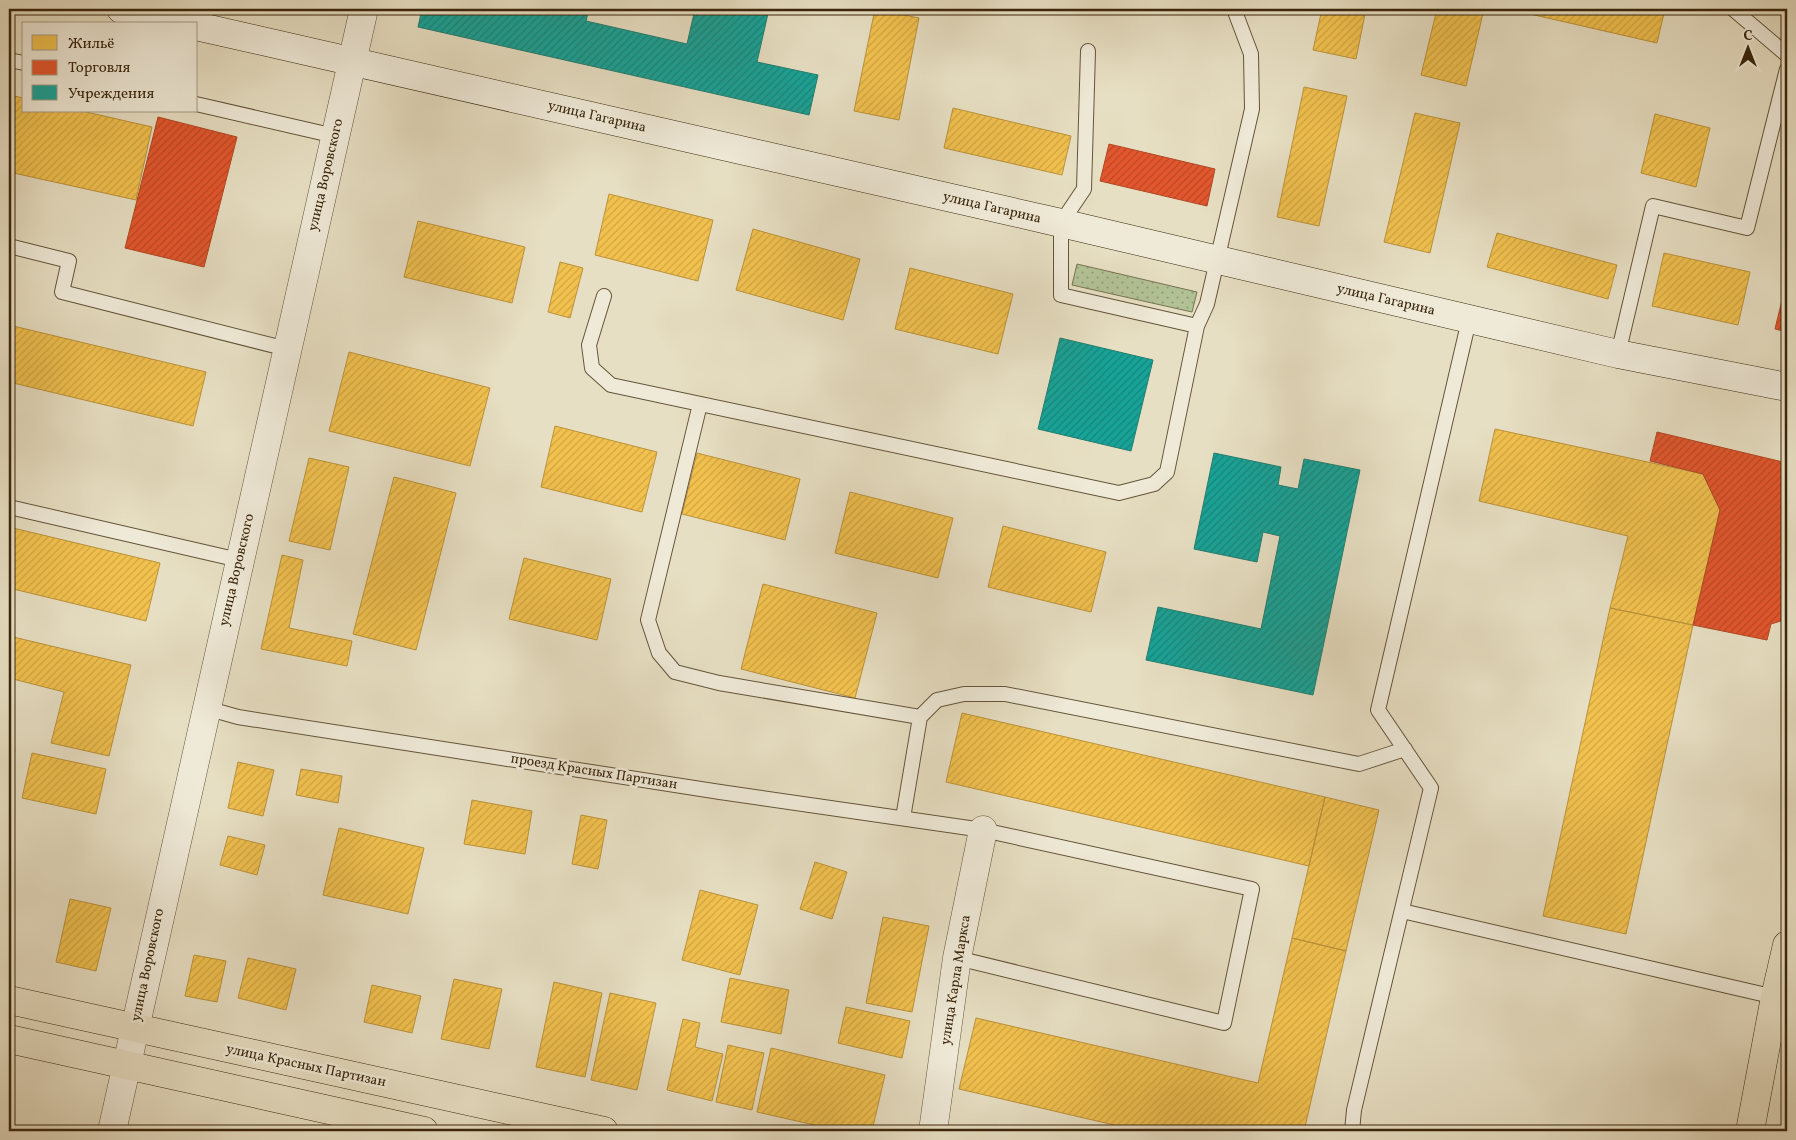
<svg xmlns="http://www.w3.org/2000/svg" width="1796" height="1140" font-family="Vollkorn,serif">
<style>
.grass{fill:url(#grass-dots);stroke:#767450}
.homes{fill:url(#homes-hatch);stroke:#bb923a}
.shops{fill:url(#shops-hatch);stroke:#b14824}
.public{fill:url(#public-hatch);stroke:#227e6e}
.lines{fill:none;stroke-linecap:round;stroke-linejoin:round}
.lane-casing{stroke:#655439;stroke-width:16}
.street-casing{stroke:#655439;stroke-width:29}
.secondary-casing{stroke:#3a260b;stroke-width:29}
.primary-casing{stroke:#3a260b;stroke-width:29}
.highway-casing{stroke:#3a260b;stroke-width:29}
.lane{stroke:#efead8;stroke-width:14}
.street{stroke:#efead8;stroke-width:28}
.secondary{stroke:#efead8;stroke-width:28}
.primary{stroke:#e7dfc3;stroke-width:28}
.highway{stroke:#e7dfc3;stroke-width:28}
.labels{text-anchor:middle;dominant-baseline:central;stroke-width:5;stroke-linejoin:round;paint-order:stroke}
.street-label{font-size:14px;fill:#3a260b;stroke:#efead8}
</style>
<defs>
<pattern id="grass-dots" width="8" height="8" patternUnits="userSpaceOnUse" patternTransform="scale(1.25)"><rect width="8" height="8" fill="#b2c296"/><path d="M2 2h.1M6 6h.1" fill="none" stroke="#929d79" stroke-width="1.8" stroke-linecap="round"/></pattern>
<pattern id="homes-hatch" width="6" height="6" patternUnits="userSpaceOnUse" patternTransform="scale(1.25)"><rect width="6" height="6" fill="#f2c14e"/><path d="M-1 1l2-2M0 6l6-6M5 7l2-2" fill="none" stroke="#d0a643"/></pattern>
<pattern id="shops-hatch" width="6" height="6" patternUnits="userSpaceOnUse" patternTransform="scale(1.25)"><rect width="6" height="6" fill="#e4572e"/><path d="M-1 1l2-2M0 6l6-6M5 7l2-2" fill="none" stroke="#ba4825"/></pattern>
<pattern id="public-hatch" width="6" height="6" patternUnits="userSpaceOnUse" patternTransform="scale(1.25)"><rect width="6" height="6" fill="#17a398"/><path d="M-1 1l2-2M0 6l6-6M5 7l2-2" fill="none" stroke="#16857a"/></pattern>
</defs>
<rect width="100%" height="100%" fill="#e7dfc3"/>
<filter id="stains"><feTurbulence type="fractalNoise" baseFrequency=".004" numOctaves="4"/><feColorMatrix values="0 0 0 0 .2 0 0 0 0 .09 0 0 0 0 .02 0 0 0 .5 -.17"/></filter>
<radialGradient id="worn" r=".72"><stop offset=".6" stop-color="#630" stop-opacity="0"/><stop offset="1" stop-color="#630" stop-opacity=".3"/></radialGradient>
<path class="grass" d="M1077 264 1197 292 1192 312 1072 285Z"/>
<path class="homes" d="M875 9 919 18 899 120 854 111Z
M1322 9H1366L1356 59 1313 50Z
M1437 9H1484L1466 86 1421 75Z
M1532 9H1665L1657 43 1530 14Z
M1304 87 1347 96 1319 226 1277 217Z
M9 95 24 98V111H82L152 127 136 200 9 172Z
M953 108 1071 136 1062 175 944 148Z
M1415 113 1460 123 1430 253 1384 242Z
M1655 114 1710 128 1696 187 1641 173Z
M609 194 713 220 698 281 595 255Z
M418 221 525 247 512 303 404 277Z
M753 229 860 259 843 320 736 290Z
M1497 233 1617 265 1608 299 1487 267Z
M1664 253 1750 272 1738 325 1652 306Z
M560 262 583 268 570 318 548 312Z
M910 268 1013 294 998 354 895 329Z
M9 325 206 372 193 426 9 382Z
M349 352 490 388 470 466 329 431Z
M555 426 657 452 642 512 541 487Z
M1495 429 1703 474 1720 510 1693 625 1610 608 1628 536 1479 501Z
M697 453 800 479 785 540 682 514Z
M309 458 349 467 330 550 289 541Z
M394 477 456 493 416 650 353 634Z
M850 492 953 518 938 578 835 553Z
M1003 526 1106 552 1091 612 988 587Z
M9 527 160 563 146 621 9 588Z
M282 555 303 560 289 628 352 641 347 666 261 649Z
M524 558 611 579 597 640 509 619Z
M763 584 877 613 855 698 741 669Z
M1610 608 1693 625 1626 934 1543 916Z
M9 636 131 665 109 756 51 743 64 692 9 678Z
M962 713 1325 797 1309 866 946 782Z
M9 748 15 750 9 775Z
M32 753 106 769 96 814 22 798Z
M238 762 274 770 263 816 228 808Z
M301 769 342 776 338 803 296 795Z
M1325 797 1379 810 1346 951 1292 938Z
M472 800 532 811 525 854 464 844Z
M581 815 607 820 598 869 572 864Z
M339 828 424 848 408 914 323 895Z
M228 836 265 845 257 875 220 865Z
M815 862 847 872 832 919 800 909Z
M700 890 758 905 740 975 682 960Z
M70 899 111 908 96 971 56 962Z
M883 917 929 926 912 1012 866 1003Z
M1292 938 1346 951 1304 1131H1140L959 1089 976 1018 1258 1083Z
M194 955 226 961 217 1002 185 996Z
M248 958 296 969 286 1010 238 998Z
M730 978 789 990 781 1034 721 1022Z
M454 979 502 989 489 1049 441 1039Z
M554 982 602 993 585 1077 536 1067Z
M372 985 421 996 412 1033 364 1022Z
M610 993 656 1003 637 1090 591 1080Z
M846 1007 910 1021 902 1058 838 1043Z
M683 1019 700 1023 695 1047 723 1054 712 1101 667 1090Z
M728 1045 764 1053 752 1110 716 1102Z
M771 1048 885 1075 872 1131H841L757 1112Z"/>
<path class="shops" d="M158 117 237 137 204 267 125 248Z
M1109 144 1215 169 1207 206 1100 181Z
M1787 279V332L1775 329Z
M1657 432 1787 463V619L1771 624 1767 640 1693 625 1720 510 1703 474 1650 461Z"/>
<path class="public" d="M422 9H589L586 21 687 44 695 9H769L757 62 818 75 809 115 418 27Z
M1060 338 1153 360 1131 451 1038 429Z
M1214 453 1281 467 1278 485 1298 489 1304 459 1360 470 1313 695 1146 660 1158 607 1261 629 1280 536 1263 532 1257 562 1194 549Z"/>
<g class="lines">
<g class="lane-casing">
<path id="lane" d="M1733 9 1787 55
M1088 51 1084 189 1061 223V295L1197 326 1207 304 1252 109 1251 54 1234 9
M9 60 24 63
M196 104 335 136
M9 246 69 261 62 292 287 349
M604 296 589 345 592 368 611 385 1119 493 1154 484 1167 472 1197 326
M1618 354 1653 206 1747 228 1787 69
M700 404 648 620 659 653 675 672 719 683 920 717
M9 507 239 560
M206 708 238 717 720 792 983 830 1252 889 1224 1023 957 958
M903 818 920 717 937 700 964 694H1005L1359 764 1405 749
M1402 911 1775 997
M1352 1131 1354 1110 1431 788 1378 710 1469 320"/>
</g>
<g class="street-casing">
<path id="street" d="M112 1131 364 9
M933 1131 957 958 983 830"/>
</g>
<g class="secondary-casing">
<path id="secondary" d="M121 9 187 24
M196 26 1061 223 1618 354 1787 387"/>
</g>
<g class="primary-casing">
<path id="primary" d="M1750 1131 1775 997 1787 945"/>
</g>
<g class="highway-casing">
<path id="highway" d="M9 1000 604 1131
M9 1039 424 1131"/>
</g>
<use href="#lane" class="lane"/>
<use href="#street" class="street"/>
<use href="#secondary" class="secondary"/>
<use href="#primary" class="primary"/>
<use href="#highway" class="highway"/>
</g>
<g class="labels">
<g class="street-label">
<text transform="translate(597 117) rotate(13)">улица Гагарина</text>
<text transform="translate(326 175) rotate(-77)">улица Воровского</text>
<text transform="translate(992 208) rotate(13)">улица Гагарина</text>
<text transform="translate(1386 300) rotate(13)">улица Гагарина</text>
<text transform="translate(237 570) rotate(-77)">улица Воровского</text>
<text transform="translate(594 772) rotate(9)">проезд Красных Партизан</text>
<text transform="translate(148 965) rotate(-78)">улица Воровского</text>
<text transform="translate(956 980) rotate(-81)">улица Карла Маркса</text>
<text transform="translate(306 1066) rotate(12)">улица Красных Партизан</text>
</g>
</g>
<rect width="1796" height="1140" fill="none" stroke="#e7dfc3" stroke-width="30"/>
<rect x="10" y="10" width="1776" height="1120" fill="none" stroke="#3a260b" stroke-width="2.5"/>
<rect x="15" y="15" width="1766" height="1110" fill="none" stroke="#3a260b"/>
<rect x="22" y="22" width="175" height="90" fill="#efead8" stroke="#a79c86"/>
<rect x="32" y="35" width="25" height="15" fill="#f2c14e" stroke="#a79c86"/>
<text x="68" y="48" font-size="15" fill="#3a260b">Жильё</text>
<rect x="32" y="60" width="25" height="15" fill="#e4572e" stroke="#a79c86"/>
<text x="68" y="72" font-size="15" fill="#3a260b">Торговля</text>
<rect x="32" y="85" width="25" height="15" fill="#17a398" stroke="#a79c86"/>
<text x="68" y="98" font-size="15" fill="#3a260b">Учреждения</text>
<g transform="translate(1748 48)" stroke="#efead8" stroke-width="4" paint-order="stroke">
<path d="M0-4L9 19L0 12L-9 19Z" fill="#3a260b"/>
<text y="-8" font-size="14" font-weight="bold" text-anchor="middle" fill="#3a260b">С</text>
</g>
<rect width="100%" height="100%" filter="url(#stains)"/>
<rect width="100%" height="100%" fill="url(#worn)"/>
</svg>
